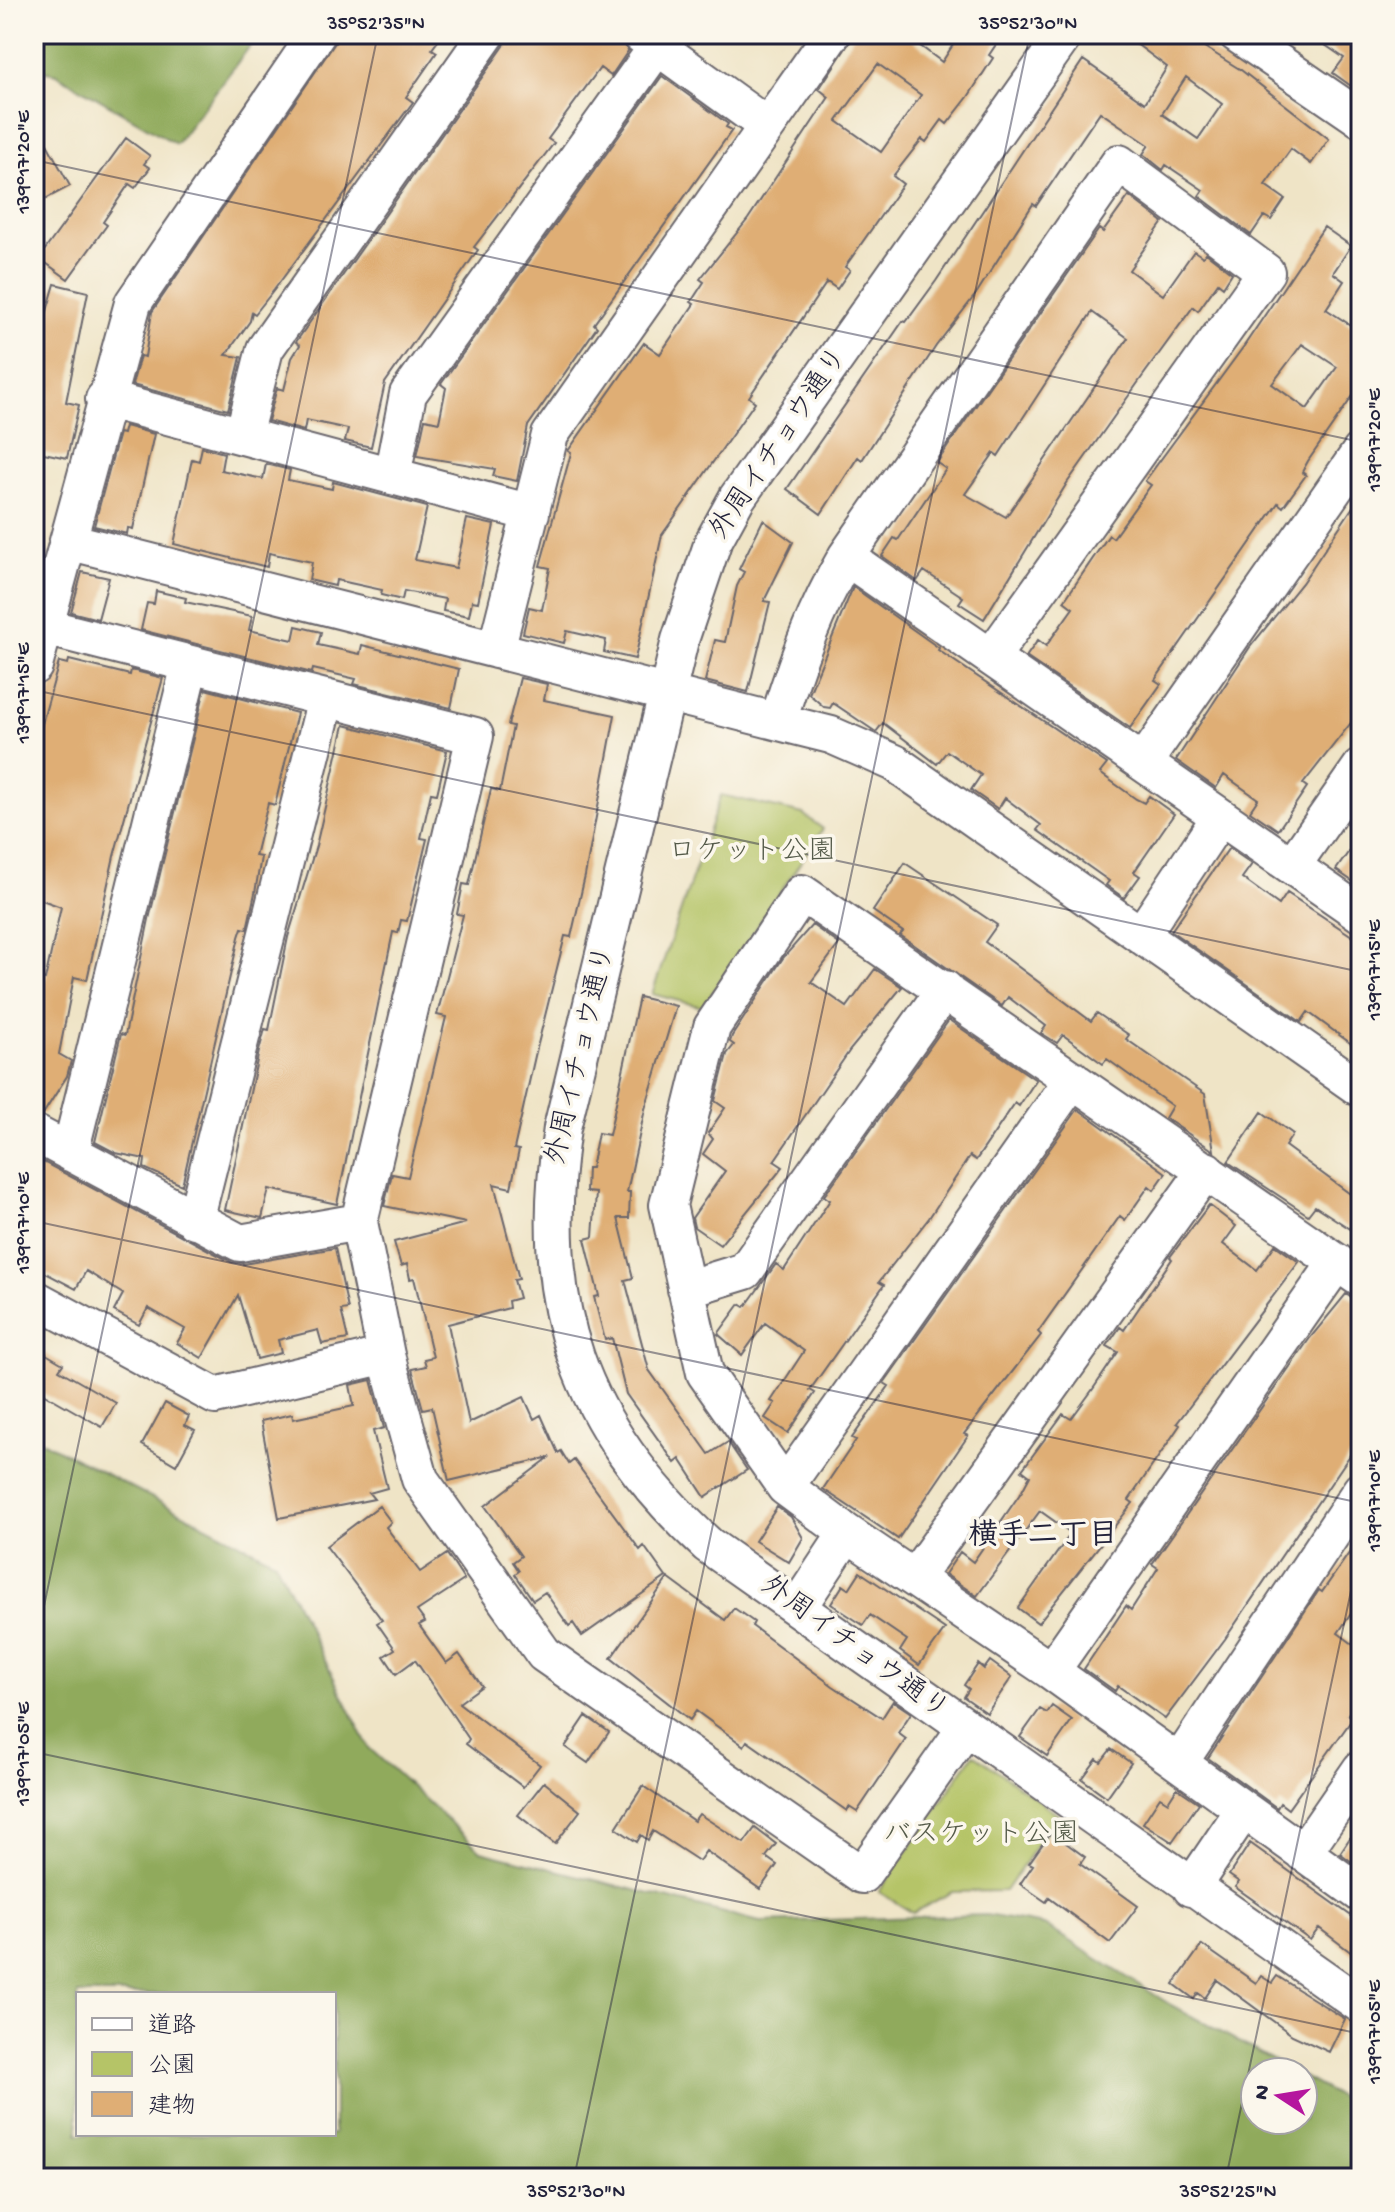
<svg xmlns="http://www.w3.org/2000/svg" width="1395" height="2212" font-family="'Gochi Hand','Klee One',sans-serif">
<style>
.green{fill:#b5c467;stroke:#6c7351;stroke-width:2}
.forest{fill:#90aa5c;stroke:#59664c;stroke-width:2;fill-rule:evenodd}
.building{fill:#dfae75;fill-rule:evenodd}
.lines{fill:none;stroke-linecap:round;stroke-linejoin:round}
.minor-casing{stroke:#6a666c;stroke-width:40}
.minor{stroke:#fff;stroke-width:36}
.ticks{fill:none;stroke:#22223b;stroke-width:2;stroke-opacity:0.45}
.labels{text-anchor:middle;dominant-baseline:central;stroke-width:7;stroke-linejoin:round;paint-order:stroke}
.street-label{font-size:28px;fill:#22223b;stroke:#fbf7ec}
.park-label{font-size:28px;fill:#555b4a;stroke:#fbf7ec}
.neighbourhood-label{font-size:30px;font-weight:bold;fill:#22223b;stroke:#fbf7ec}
.neatline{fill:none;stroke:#22223b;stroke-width:3}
.ticks-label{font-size:20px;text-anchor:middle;fill:#22223b}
</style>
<rect width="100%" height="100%" fill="#fbf7ec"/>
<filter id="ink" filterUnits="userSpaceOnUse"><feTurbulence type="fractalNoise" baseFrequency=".0125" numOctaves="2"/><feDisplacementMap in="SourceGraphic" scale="16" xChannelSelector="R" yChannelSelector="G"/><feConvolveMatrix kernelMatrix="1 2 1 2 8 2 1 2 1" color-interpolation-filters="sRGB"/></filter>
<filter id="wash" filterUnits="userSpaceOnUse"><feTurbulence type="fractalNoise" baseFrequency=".006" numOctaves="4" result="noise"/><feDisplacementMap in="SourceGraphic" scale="32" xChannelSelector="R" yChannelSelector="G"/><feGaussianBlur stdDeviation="1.8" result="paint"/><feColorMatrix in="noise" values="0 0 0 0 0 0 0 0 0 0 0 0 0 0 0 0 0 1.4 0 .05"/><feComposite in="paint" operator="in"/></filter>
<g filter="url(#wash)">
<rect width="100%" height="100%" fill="#efe4c6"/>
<path class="green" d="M721 795 803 814 823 829 703 1007 652 994Z
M974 1754 1058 1814 1005 1891 952 1892 913 1913 879 1892Z"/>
<path class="forest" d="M34 34H259L176 144 56 74 34 69Z
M34 1437 275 1561 369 1748 481 1851 760 1922 986 1915 1044 1925 1171 2005 1294 2072H1255V2120H1303V2077L1361 2109V2178H34ZM78 1994H334V2134H78Z"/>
<g id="blocks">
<path class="building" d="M341 34H443L432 49 437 52 406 97 413 102 274 290 255 314 252 312 250 321 226 355 241 357 228 410 132 385 140 356 145 357 152 312Z
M508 34H619L628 51 611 76 600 68 548 139 554 143 474 247 478 250 385 383 371 447 345 441 348 429 306 420 304 431 268 421 277 388 284 390 292 358 300 345 296 342 504 46Z
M855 34H904L942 62 960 34H982L997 43 989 55 993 58 968 97 947 124 942 120 926 142 922 139 893 176 903 184 845 267 850 270 837 289 827 282 749 397 755 402 662 535 635 659 604 652 606 640 567 631 564 643 523 633 529 607 542 610 550 568 540 566 571 453 568 451 644 343 660 354 694 304 691 302 704 282 700 279 748 219 829 97 819 89ZM878 64 921 95 881 152 837 121Z
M1123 34H1173L1182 39 1185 35 1241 70 1329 139 1311 164 1291 149 1265 185 1285 199 1271 220 1264 216 1251 235 1199 196 1203 190 1166 165 1163 170 1143 154 1149 145 1100 112 1036 206 1033 204 976 294 936 346 862 460 858 457 821 514 787 489 903 321 906 322 936 281 1083 60 1145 103 1167 67ZM1186 77 1222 104 1198 139 1162 114Z
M1309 34H1361V93L1333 73 1344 58Z
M662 76 728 124 726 127 732 130 594 324 597 327 528 426 517 481 493 476 495 469 417 456 425 419 439 422 446 388 441 384Z
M34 120 70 186 34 205Z
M126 138 150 156 144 164 150 168 135 188 129 184 103 222 107 225 68 279 39 258Z
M1129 196 1163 222 1129 270 1163 295 1194 251 1203 257 1206 253 1232 273 1223 287 1218 283 1198 311 1193 307 1142 377 1067 483 984 619 959 603 963 597 924 571 917 581 882 556 894 538 898 540 946 469 937 463 950 443 1099 229 1103 232ZM1092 312 1128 338 1006 517 965 494 994 453 998 456Z
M1324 227 1351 246 1333 273 1344 281 1326 309 1361 332V384L1308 461 1302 472 1306 475 1283 507 1278 503 1155 680 1161 684 1130 728 1026 657 1038 640 1046 646 1073 608 1064 601 1109 535 1113 538 1151 485 1145 481 1244 346ZM1302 344 1337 367 1307 409 1272 384Z
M55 284 88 292 66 402 79 405 67 458 39 452 43 432 34 430 39 386 34 385V355Z
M125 426 154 434 133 529 128 528 127 534 94 526 119 433 123 434Z
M202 447 224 453 221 470 263 479 266 464 290 470 288 480 332 489 333 482 427 507 415 560 456 568 467 519 494 525 478 602 472 601 469 616 443 611 445 599 404 591 402 600 381 595 382 590 336 580 335 586 309 580 312 562 269 553 267 567 174 544 192 459 199 461Z
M1361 495V710L1303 784 1307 787 1278 830 1250 811 1258 799 1224 775 1216 788 1176 760 1250 647 1302 583Z
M763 520 793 542 764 601 770 602 748 692 705 681 715 640 725 642 737 586 744 572 739 569Z
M82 572 109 578 98 619 71 612Z
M853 587 939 648 938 650 1107 764 1100 773 1136 799 1144 803 1149 796 1174 814 1134 872 1140 876 1124 898 1106 885 1109 881 1037 830 1041 825 1005 798 998 809 971 790 981 775 947 751 937 764 883 723 876 732 833 703 830 708 824 707 809 694Z
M156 591 186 598 185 602 252 616 249 630 293 640 296 626 321 632 318 645 360 654 362 645 459 669 451 708 354 684 356 679 313 669 312 673 141 630 147 603 154 604Z
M69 660 130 675 131 670 163 678 114 856 87 980 74 977 59 1054 71 1061 67 1076 43 1114 34 1112V977L45 980 61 907 34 897V753L59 662 68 664Z
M520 678 547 684 544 700 615 715 585 876 571 937 565 936 535 1056 514 1149 519 1150 511 1188 494 1184 519 1279 514 1280 519 1298 508 1301 509 1308 448 1324 469 1423 524 1397 534 1419 541 1415 558 1453 561 1451 569 1464 574 1460 640 1550 644 1546 666 1577 582 1636 573 1623 569 1626 545 1592 533 1600 515 1574 519 1571 513 1562 521 1556 485 1506 550 1457 449 1481 432 1407 423 1409 412 1369 426 1366 424 1359 433 1357 414 1278 410 1279 407 1264 401 1266 394 1242 466 1223 384 1206 392 1174 408 1177 446 1017 437 1015 463 915 457 914 463 884 469 885 491 789 500 791 513 726 508 725Z
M205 689 297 713 275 805 268 803 255 856 261 857 255 893 247 929 242 928 239 937 182 1185 144 1168 145 1159 116 1153 95 1142 121 1034 125 1035 149 919Z
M344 725 447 751 437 794 431 793 421 838 427 839 407 921 401 920 398 933 393 932 337 1204 269 1189 262 1218 225 1210 259 1051 265 1029 269 1030 288 937 316 846Z
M1361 834V887L1336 870Z
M1229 848 1252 864 1242 878 1279 905 1287 893 1361 942V1051L1308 1012 1301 1022 1171 931Z
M905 863 997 925 985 942 1091 1021 1097 1013 1129 1035 1126 1039 1205 1094 1214 1151 1165 1118 1172 1106 1107 1059 1103 1064 1063 1035 1057 1043 1041 1033 1046 1026 1008 997 1002 1006 900 935 903 932 873 911Z
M812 925 839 944 811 982 847 1007 875 969 902 987 850 1050 774 1161 783 1167 720 1245 694 1227 692 1218 725 1171 703 1154 713 1139 708 1133 725 1108 715 1101 727 1054 734 1045 730 1042 732 1036 783 958Z
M639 997 676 1006 645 1109 627 1192H630L629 1218H618L633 1278 625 1280 649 1370 709 1454 728 1442 747 1470 705 1497 680 1459 675 1463 626 1394 612 1338 605 1340 594 1297 599 1296 585 1239 593 1237 596 1193 586 1192 587 1168H591L598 1133 609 1135Z
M949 1020 1036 1080 1019 1106 1015 1103 976 1160 970 1156 929 1218 879 1282 884 1285 810 1390 815 1393 788 1433 765 1418 775 1403 771 1401 804 1351 765 1323 742 1355 718 1334 740 1304 745 1307 776 1264 784 1270 830 1200 824 1196Z
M1078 1109 1166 1173 1154 1190 1149 1186 1125 1220 1120 1216 1038 1332 1041 1335 964 1434 968 1436 898 1539 823 1489 856 1440 852 1438 889 1386 884 1383Z
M1262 1112 1293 1134 1285 1146 1361 1202V1236L1315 1206 1308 1215 1228 1162Z
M34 1157 231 1262 244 1264 335 1248 348 1309 341 1310 348 1339 322 1344 318 1330 278 1340 281 1353 257 1359 238 1295 202 1358 177 1343 185 1329 148 1308 139 1325 114 1311 123 1294 86 1271 76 1289 34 1267Z
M1209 1205 1236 1226 1223 1244 1257 1270 1275 1245 1299 1262 1177 1423 1180 1425 1129 1500 1133 1503 1038 1623 1018 1608 1071 1533 1040 1511 977 1596 945 1574 960 1552 973 1562 1022 1491 1030 1476 1022 1470 1063 1414 1071 1419 1093 1389 1118 1352 1107 1346 1120 1327 1124 1330 1172 1259 1170 1257Z
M1346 1294 1361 1305V1439L1225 1639 1165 1719 1118 1686 1115 1691 1084 1669 1126 1606 1131 1610 1158 1568 1152 1564 1310 1338Z
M34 1347 63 1364 59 1370 116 1403 102 1427 34 1388Z
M371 1380 384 1428 373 1431 387 1488 369 1493 374 1499 279 1518 261 1421 292 1414 293 1419 354 1406 350 1385Z
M165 1403 189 1416 185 1425 195 1430 176 1465 142 1445Z
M379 1506 391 1522 386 1527 420 1572 447 1554 464 1580 417 1611 425 1622 419 1625 446 1663 459 1654 482 1686 459 1703 540 1765 523 1787 466 1744 469 1739 415 1660 396 1674 384 1656 395 1649 377 1623 382 1620 326 1546Z
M777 1507 791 1517 803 1538 789 1562 755 1541Z
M1361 1536V1599L1338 1633 1361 1650V1696L1348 1714 1353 1718 1288 1809 1280 1803 1277 1808 1208 1758 1319 1590 1322 1592Z
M860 1572 945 1629 919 1665 900 1651 907 1640 870 1615 863 1625 831 1604 843 1585 849 1589Z
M668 1578 725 1620 734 1608 754 1622 752 1626 833 1686 882 1718 893 1701 911 1713 898 1733 906 1739 857 1812 849 1807 847 1811 747 1741 744 1746 696 1711 690 1720 611 1658Z
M990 1661 1012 1677 987 1713 964 1697 969 1689 964 1685 978 1664 984 1669Z
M1052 1706 1072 1720 1047 1756 1020 1737 1040 1709 1047 1713Z
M586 1716 609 1732 588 1763 565 1747Z
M1111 1749 1131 1763 1107 1797 1082 1779 1097 1759 1101 1762Z
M544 1782 580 1811 555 1844 518 1815Z
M643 1786 694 1821 699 1814 744 1843 755 1828 776 1844 766 1857 777 1865 760 1889 706 1851 699 1861 653 1831 648 1840 641 1835 637 1842 616 1828Z
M1177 1788 1199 1803 1172 1842 1143 1823 1160 1797 1168 1802Z
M1361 1821V1867L1360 1868 1340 1853Z
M1051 1832 1085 1857 1080 1864 1138 1906 1110 1943 1049 1898 1046 1902 1020 1884 1033 1865 1029 1863Z
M1250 1843 1361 1923V1960L1319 1928 1310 1940 1235 1887 1239 1882 1229 1875Z
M1202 1945 1256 1983 1261 1976 1272 1983 1277 1976 1345 2019 1329 2052 1292 2035 1217 1980 1205 1998 1198 1993 1194 1999 1174 1984Z"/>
</g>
</g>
<g filter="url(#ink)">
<use href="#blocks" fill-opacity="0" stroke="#6a666c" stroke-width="2"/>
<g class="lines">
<g class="minor-casing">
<path id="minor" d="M640 34 767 126
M1065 34 737 498 713 542 680 640 562 1128C536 1305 577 1424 708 1545L1361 2005
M1237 34 1361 119
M104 399 531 513
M243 436 265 349 487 34
M392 476 408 394 657 47
M68 541 799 727 831 735 895 763 1361 1089
M846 557 1361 914
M496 650 550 435 832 34
M34 666 133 303 317 34
M778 721C796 663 815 610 846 557L1119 163 1266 272 992 656
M1144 762 1361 451
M1292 866 1361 767
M1142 934 1220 817
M34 1133 240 1243 359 1222
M70 1153 190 664
M195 1221 326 698
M1361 1279 802 893 712 1027 668 1205 705 1373 785 1487 847 1533 1051 1671 1361 1894
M686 1289 745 1271 945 989
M34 1298 215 1396 386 1355 359 1222 475 736 45 627
M386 1355 420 1479 544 1654 862 1875 965 1729
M785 1487 1073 1079
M915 1577 1206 1170
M798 1607 847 1533
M1051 1671 1337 1262
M1179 1763 1361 1490
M1303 1853 1361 1769
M1191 1888 1243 1811"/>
</g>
<use href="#minor" class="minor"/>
</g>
</g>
<path class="ticks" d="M34 160 1361 442M34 690 1361 972M34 1221 1361 1503M34 1653 378 34M34 1752 1361 2034M574 2178 1030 34M1226 2178 1361 1544"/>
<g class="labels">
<g class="street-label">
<text transform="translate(780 444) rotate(-56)">外周イチョウ通り</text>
<text transform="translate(582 1055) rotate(-77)">外周イチョウ通り</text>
<text transform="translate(854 1649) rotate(36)">外周イチョウ通り</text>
</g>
<g class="park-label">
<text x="752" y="852">ロケット公園</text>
<text x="981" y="1835">バスケット公園</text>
</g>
<g class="neighbourhood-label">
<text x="1043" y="1537">横手二丁目</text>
</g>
</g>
<rect width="1395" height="2212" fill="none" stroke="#fbf7ec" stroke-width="88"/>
<rect x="76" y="1992" width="260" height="144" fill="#fbf7ec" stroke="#a4a2a5" stroke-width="2"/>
<rect x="92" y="2018" width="40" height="12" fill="#ffffff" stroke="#a4a2a5" stroke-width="2"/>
<text x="148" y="2032" font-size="24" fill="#22223b">道路</text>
<rect x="92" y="2052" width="40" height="24" fill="#b5c467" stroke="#a4a2a5" stroke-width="2"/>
<text x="148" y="2072" font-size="24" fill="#22223b">公園</text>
<rect x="92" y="2092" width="40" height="24" fill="#dfae75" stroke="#a4a2a5" stroke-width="2"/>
<text x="148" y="2112" font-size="24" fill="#22223b">建物</text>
<g transform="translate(1279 2096) rotate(282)"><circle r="38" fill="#fbf7ec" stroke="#a4a2a5" stroke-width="2"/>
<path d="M0-6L14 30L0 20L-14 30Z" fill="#b5179e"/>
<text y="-12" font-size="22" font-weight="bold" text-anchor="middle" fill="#22223b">N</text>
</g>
<rect x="44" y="44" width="1307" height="2124" class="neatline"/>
<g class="ticks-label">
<text x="376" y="29">35°52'35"N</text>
<text x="1028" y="29">35°52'30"N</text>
<text transform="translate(22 162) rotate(-90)" y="7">139°17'20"E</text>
<text transform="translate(1373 440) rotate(-90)" y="7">139°17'20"E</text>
<text transform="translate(22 693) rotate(-90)" y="7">139°17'15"E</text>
<text transform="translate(1373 970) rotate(-90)" y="7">139°17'15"E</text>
<text transform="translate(22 1223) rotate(-90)" y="7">139°17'10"E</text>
<text transform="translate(1373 1501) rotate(-90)" y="7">139°17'10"E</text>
<text transform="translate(22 1754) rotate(-90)" y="7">139°17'05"E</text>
<text transform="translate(1373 2032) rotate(-90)" y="7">139°17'05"E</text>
<text x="576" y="2197">35°52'30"N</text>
<text x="1228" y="2197">35°52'25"N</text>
</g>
</svg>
